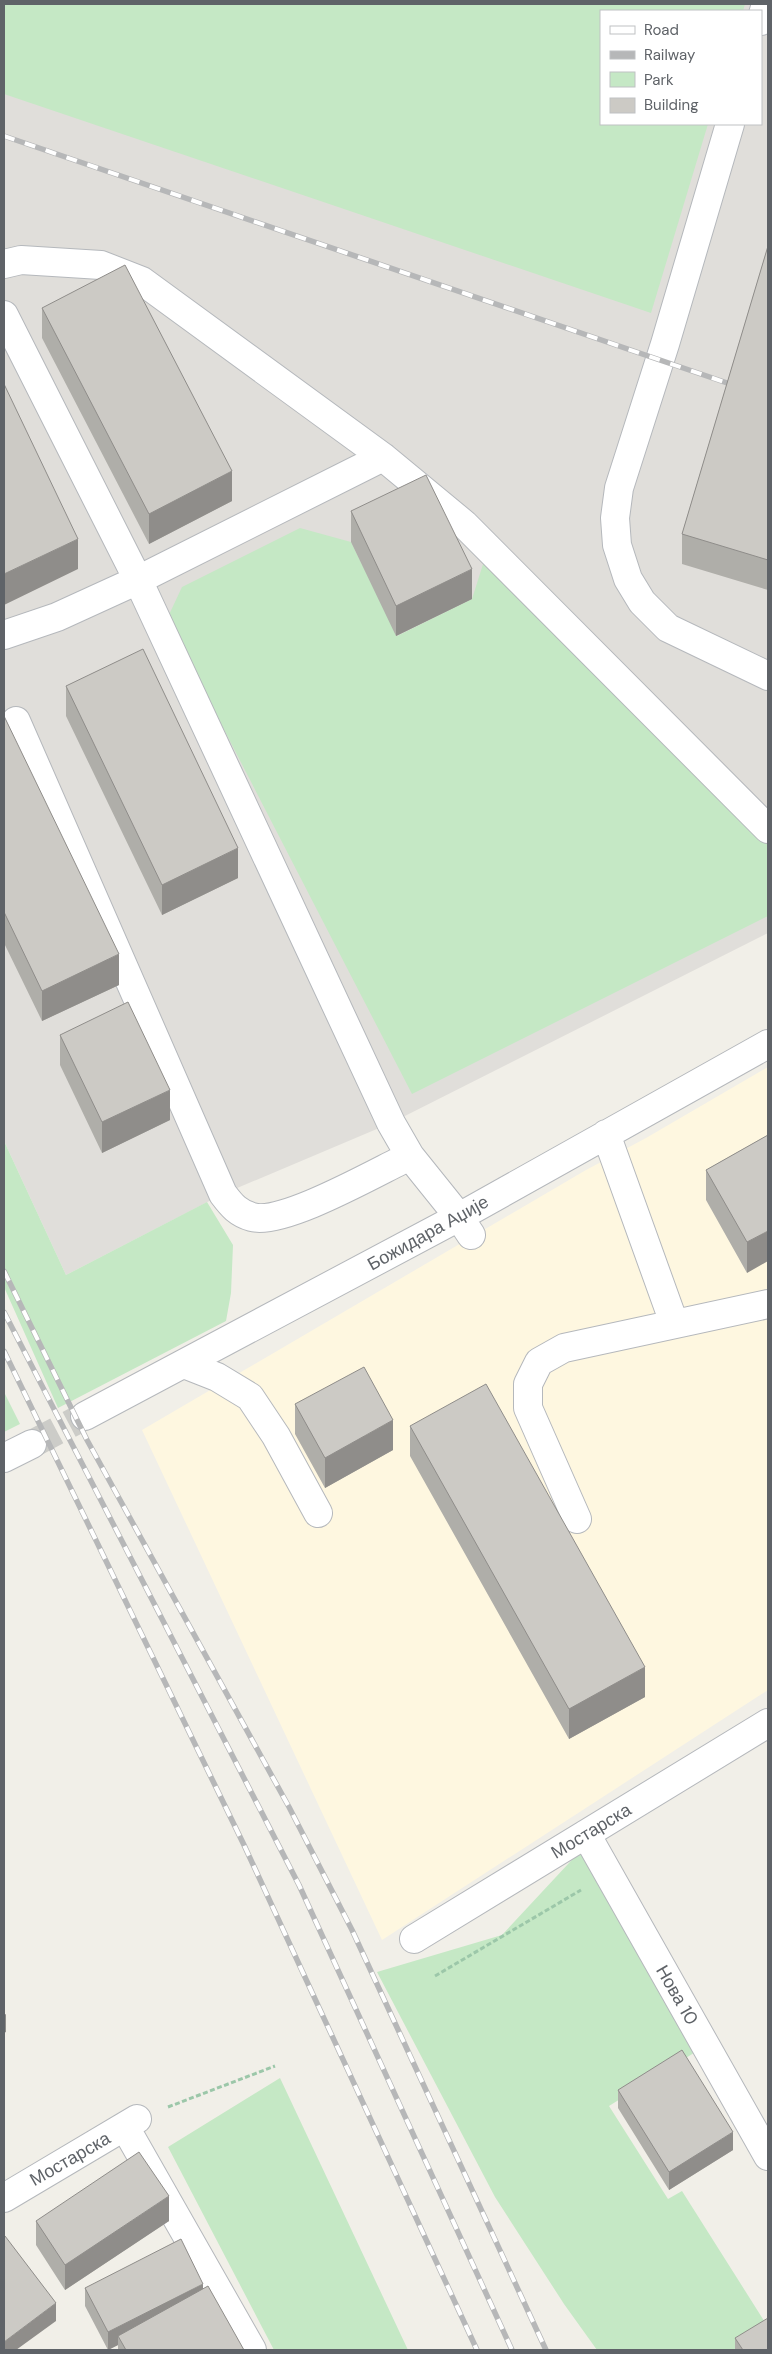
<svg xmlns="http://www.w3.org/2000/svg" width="772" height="2354" font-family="'DM Sans',sans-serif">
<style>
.commercial{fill:#fef7e0}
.industrial{fill:#e0deda;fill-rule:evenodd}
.green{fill:#c5e8c5}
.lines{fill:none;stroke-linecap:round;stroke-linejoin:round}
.minor-tunnel{stroke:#ccccc8;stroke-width:28;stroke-dasharray:28 14;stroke-linecap:butt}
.minor-casing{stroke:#b5b8bc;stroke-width:30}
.path{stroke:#9cc7a9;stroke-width:3;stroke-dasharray:5 2.5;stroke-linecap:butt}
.minor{stroke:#fff;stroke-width:28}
.rail-casing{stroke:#b6b7b8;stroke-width:5.5}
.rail{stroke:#fff;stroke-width:4;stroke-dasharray:11;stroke-linecap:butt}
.wall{fill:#afaea9}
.shaded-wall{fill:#8f8d8a}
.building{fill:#cccac5;stroke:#8f8d8a}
.labels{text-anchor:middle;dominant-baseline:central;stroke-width:4.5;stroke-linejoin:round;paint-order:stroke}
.street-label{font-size:18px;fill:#5f6368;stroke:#fff}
</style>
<rect width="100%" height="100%" fill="#f1efe8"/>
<path class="commercial" d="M768 1067V1690L382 1940 142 1430 586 1170 646 1138Z"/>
<path class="industrial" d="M4 4H768V933L391 1123 223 1194 66 1275 4 1141ZM601 11H761V124H601Z"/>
<path class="green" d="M4 4H745L743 11H601V124H708L651 313 4 94Z
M300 528 351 542 397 636 472 599 484 561 768 842V916L412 1094 167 619 182 587Z
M4 1141 66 1275 207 1202 233 1245 231 1293 226 1321 58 1408 4 1287Z
M4 1392 20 1424 4 1432Z
M582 1849 697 2051 609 2106 668 2199 682 2191 768 2327 733 2350H597L564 2304 495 2197 377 1972 502 1935Z
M280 2078 408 2350H274L168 2147Z"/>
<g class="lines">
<path class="minor-tunnel" d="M32 1444 85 1416"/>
<g class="minor-casing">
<path id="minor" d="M761 21 766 4
M730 124 665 344 619 488 615 518 617 545 628 579 642 602 668 628 768 676
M4 264 21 260 101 265 142 281 383 457 464 524 768 829
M4 315 138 580 391 1123 410 1156 459 1217 471 1235
M4 635 57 617 138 580 383 457
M16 721 223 1194C232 1206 238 1213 252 1217 283 1226 378 1171 410 1156
M606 1134 674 1323
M184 1364 217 1377 250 1397 276 1436 318 1513
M85 1416 459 1217 768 1044
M4 1458 32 1444
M577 1519 528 1408V1384L539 1362 564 1348 768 1304
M586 1834 768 2156
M414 1939 768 1723
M125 2127 252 2350
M4 2198 137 2119"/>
</g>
<path class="path" d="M435 1976 581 1890
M168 2107 275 2066"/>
<use href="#minor" class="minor"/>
<g class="rail-casing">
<path id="rail" d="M4 136 736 386
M4 1271 87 1440 289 1807 352 1930 546 2350
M4 1312 299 1885 512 2350
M4 1351 244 1845 477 2350"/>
</g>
<use href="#rail" class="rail"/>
</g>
<path class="wall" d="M768 246V590L682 564V534Z
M42 308 232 501 149 544 42 338Z
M351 511 472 599 396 636 351 542Z
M66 686 238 878 162 915 66 716Z
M4 716 119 985 42 1021 4 943Z
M60 1035 170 1120 102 1153 60 1065Z
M768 1135 747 1273 706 1200V1170Z
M295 1404 393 1450 325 1488 295 1434Z
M410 1426 645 1697 569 1739 410 1456Z
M618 2090 733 2150 669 2190 618 2108Z
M36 2221H169L65 2290 36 2245Z
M85 2288 203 2289 244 2350H118V2345L108 2350 85 2306Z
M735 2338 768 2350H735Z"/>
<path class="shaded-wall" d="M232 471V501L149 544V514Z
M78 539V569L4 605V574Z
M472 569V599L396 636V606Z
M238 848V878L162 915V885Z
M119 954V985L42 1021V991Z
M170 1090V1120L102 1153V1122Z
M768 1231V1261L747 1273V1242Z
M393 1420V1450L325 1488V1458Z
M645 1667V1697L569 1739V1709Z
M6 2014V2032L4 2033V2015Z
M733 2132V2150L669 2190V2172Z
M169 2196V2221L65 2290V2265Z
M203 2284V2301L118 2336V2345L108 2350V2332Z
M56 2303V2321L16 2350H4V2342Z"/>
<path class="building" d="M768 246V560L682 534Z
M125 265 232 471 149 514 42 308Z
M4 384 78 539 4 574Z
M426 475 472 569 396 606 351 511Z
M143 649 238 848 162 885 66 686Z
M4 716 119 954 42 991 4 912Z
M128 1002 170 1090 102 1122 60 1035Z
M768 1135V1231L747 1242 706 1170Z
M364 1367 393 1420 325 1458 295 1404Z
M486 1384 645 1667 569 1709 410 1426Z
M682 2050 733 2132 669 2172 618 2090Z
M139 2152 169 2196 65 2265 36 2221Z
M4 2236H5L56 2303 4 2342Z
M181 2239 203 2284 108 2332 85 2288Z
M208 2286 244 2350H126L118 2336Z
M768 2318V2350H743L735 2338Z"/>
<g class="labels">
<g class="street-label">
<text transform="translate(428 1233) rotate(-29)">Божидара Аџије</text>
<text transform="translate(591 1831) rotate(-31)">Мостарска</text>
<text transform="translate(677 1995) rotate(60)">Нова 10</text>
<text transform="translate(70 2159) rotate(-30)">Мостарска</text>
</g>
</g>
<rect width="772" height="2354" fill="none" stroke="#5f6368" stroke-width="10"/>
<rect x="600" y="10" width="162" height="115" fill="#ffffff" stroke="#bfc1c3"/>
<rect x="610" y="26" width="25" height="8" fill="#ffffff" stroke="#bfc1c3"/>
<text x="644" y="35" font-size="15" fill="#5f6368">Road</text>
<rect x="610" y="51" width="25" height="8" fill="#b6b7b8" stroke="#bfc1c3"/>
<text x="644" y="60" font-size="15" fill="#5f6368">Railway</text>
<rect x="610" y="72" width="25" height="15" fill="#c5e8c5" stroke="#bfc1c3"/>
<text x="644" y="85" font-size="15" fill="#5f6368">Park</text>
<rect x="610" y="98" width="25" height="15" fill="#cccac5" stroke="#bfc1c3"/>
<text x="644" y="110" font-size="15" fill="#5f6368">Building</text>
</svg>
